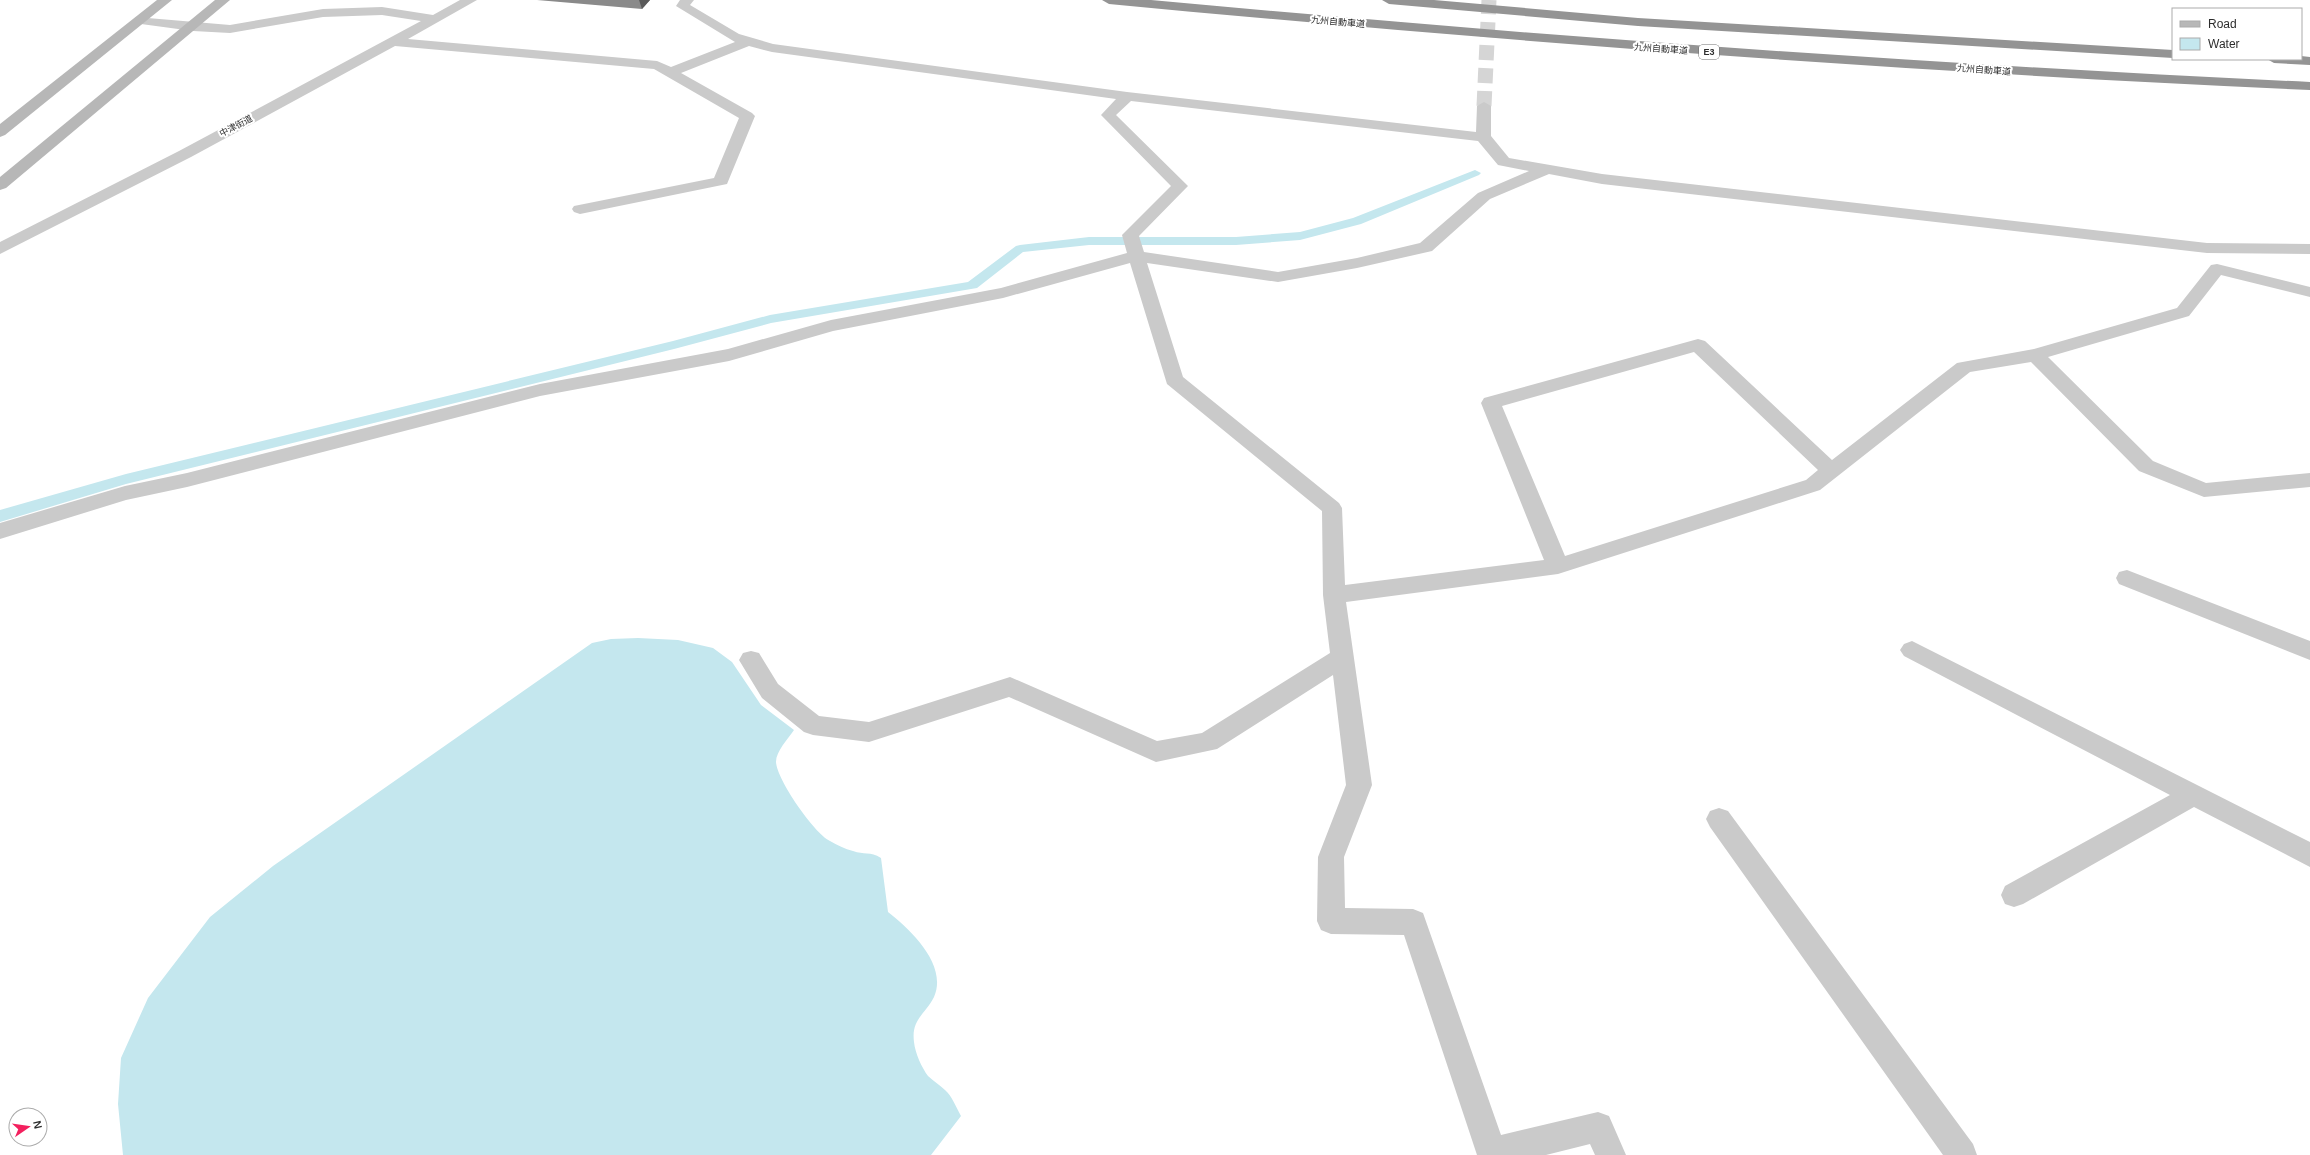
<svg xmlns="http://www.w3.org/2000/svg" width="2310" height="1155" font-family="Helvetica,'Noto Sans JP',sans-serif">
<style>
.water{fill:#c4e7ee}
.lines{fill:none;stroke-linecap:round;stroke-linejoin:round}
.stream{fill:#c4e7ee;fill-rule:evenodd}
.street-tunnel{stroke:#d5d5d5;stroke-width:15;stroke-dasharray:15 8;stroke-linecap:butt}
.street{fill:#cacaca;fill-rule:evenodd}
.secondary{fill:#b7b7b7;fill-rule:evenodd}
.highway{fill:#949494;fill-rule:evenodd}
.wall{fill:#8a8a8a}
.shaded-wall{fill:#5a5a5a}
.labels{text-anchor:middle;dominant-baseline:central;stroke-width:4;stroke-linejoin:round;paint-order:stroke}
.far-street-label{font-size:9px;fill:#2d2d2d;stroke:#fff}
.shield{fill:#fff;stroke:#6c6c6c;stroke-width:1}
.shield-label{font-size:9px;font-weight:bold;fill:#2d2d2d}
</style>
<rect width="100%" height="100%" fill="#fff"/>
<path class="water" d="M638 638 678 640 713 648 732 662 761 705 794 730C788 739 776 751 776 762 777 780 814 833 830 841 837 845 845 849 853 851 864 855 870 851 881 858L888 912C911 930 948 965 934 997 925 1015 911 1019 914 1042 915 1053 922 1068 928 1076 933 1081 940 1085 945 1090 952 1096 956 1107 961 1116L931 1155H123L118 1104 121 1058 148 998 210 917 273 866 592 643 611 639Z"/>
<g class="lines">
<path class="stream" d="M1475 170 1481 173 1479 175 1361 224 1300 240 1236 245H1089L1023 252 977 288 771 323 674 349 126 484 0 522V510L126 474 673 341 770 315 968 282 1016 246 1020 245 1089 237H1236L1300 232 1353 218Z"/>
<path class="street-tunnel" d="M1484 106 1489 0"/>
<path class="street" d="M460 0H477L408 39 657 61 671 67 735 42 676 6 680 0H694L690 5 739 34 773 44 1127 92 1476 132 1477 106 1484 102 1491 106V136L1509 158 1602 174 2207 243 2310 244V254L2207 253 1602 184 1549 174 1490 199 1432 251 1357 268 1278 282 1147 263 1183 377 1339 503 1342 508 1345 585 1544 560 1481 403 1484 398 1698 339 1705 341 1832 460 1957 363 2034 349 2177 308 2211 265 2217 264 2310 287V297L2221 275 2189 316 2048 357 2153 461 2206 483 2310 473V487L2204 497 2139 471 2031 362 1970 372 1820 490 1558 574 1346 602 1372 785 1344 857 1345 908 1413 909 1423 913 1501 1135 1598 1112 1609 1116 1626 1155H1595L1590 1144 1546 1155H1477L1404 935 1331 934 1321 930 1317 921 1318 857 1346 785 1333 675 1217 749 1156 762 1009 697 869 742 813 735 804 732 762 698 739 660 743 653 751 651 759 653 778 684 819 716 869 722 1010 677 1157 741 1202 733 1330 653 1323 595 1322 511 1167 384 1130 263 1003 298 833 331 729 361 540 396 187 487 126 500 0 539V523L125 486 187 473 540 384 728 349 831 320 1001 288 1127 253 1122 235 1171 186 1101 115 1116 99 772 52 749 46 681 73 752 113 755 116 727 184 580 214 574 212 572 209 574 206 714 178 739 118 654 69 395 46 191 157 0 254V242L179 151 421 21 382 15 323 17 230 33 193 31 141 24 136 23 134 20 136 17 230 25 323 9 382 7 433 15ZM1131 101 1478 141 1498 165 1529 171 1478 193 1420 243 1357 258 1278 272 1144 252 1139 236 1188 186 1116 115ZM1694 352 1818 470 1806 480 1565 556 1502 406Z
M2127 570 2310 641V660L2119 584 2116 578 2119 572Z
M1912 641 2310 842V867L2194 807 2023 904 2014 907 2005 904 2001 895 2005 886 2170 795 1904 656 1900 650 1904 644Z
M1719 808 1728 811 1973 1144 1977 1155H1943L1710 827 1706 819 1710 811Z"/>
<path class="secondary" d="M157 0H172L5 135 0 137V124Z
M215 0H230L6 188 0 190V177Z"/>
<path class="highway" d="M1102 0H1151C1537 36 1923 64 2310 82V90C1909 72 1509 42 1109 4Z
M1382 0H1434L1638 18 2173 50V58L1638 26 1389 4Z
M2301 56 2310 57V65L2274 63 2267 59H2301Z"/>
</g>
<path class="wall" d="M537 0H650L642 9Z"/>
<path class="shaded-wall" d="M639 0H650L642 9Z"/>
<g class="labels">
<g class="far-street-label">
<text transform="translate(1338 22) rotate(5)">九州自動車道</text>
<text transform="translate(1661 49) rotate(4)">九州自動車道</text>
<text transform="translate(1984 70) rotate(4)">九州自動車道</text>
<text transform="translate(236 126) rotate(-28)">中津街道</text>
</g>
<rect class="shield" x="1699" y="45" width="20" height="14" rx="3"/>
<g class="shield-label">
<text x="1709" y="52">E3</text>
</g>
</g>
<rect x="2172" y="8" width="130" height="52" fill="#ffffff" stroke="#ababab"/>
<rect x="2180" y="21" width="20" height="6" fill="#b7b7b7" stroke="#ababab"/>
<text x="2208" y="28" font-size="12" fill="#2d2d2d">Road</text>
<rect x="2180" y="38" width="20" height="12" fill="#c4e7ee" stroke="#ababab"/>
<text x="2208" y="48" font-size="12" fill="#2d2d2d">Water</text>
<g transform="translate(28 1127) rotate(77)"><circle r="19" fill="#ffffff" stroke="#ababab"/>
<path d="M0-3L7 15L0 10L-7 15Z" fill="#f3205e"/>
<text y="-6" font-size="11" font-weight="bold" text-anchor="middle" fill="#2d2d2d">N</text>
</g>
</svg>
